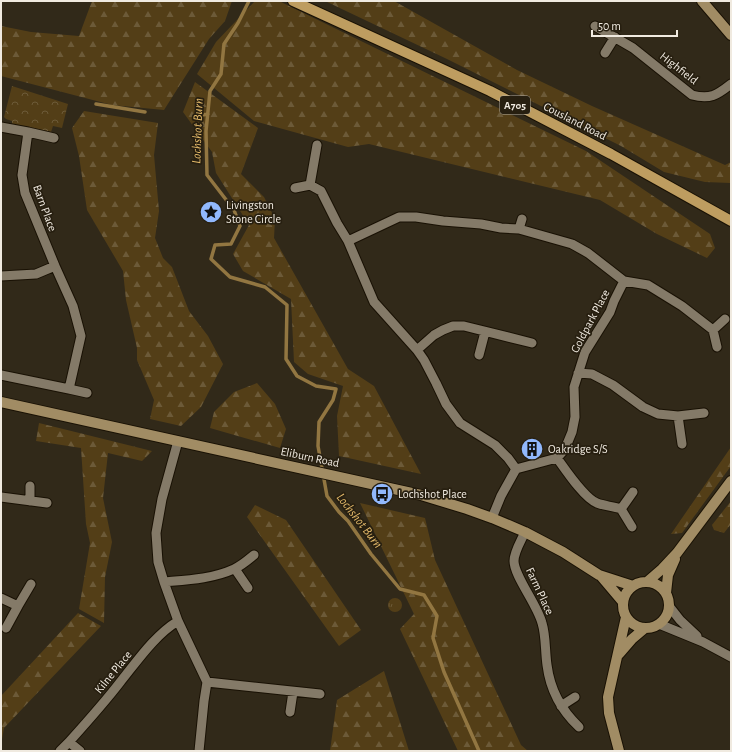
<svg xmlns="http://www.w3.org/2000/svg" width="732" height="752" font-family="'Alegreya Sans',sans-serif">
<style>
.grass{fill:url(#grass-tufts)}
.forest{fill:url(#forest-firs)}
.park{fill:url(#park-crowns)}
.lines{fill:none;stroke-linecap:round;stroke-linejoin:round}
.stream{stroke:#927641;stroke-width:3.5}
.street-casing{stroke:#191104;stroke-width:11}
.secondary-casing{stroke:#191104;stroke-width:12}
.primary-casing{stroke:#191104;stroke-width:12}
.street{stroke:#847a68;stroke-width:9}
.secondary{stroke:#a18c64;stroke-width:10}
.primary{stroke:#be9d60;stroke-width:10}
.labels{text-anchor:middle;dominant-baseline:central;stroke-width:3.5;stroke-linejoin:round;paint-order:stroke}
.shield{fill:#271f10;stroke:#b4ada2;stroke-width:1}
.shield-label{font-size:11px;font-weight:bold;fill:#f0eae0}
.street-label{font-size:12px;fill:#f0eae0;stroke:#271f10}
.poi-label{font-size:12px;fill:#f0eae0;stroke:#271f10;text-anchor:start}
.water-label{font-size:13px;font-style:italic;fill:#e3b96a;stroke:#271f10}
</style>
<defs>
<pattern id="grass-tufts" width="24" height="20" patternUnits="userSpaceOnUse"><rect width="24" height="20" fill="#533e17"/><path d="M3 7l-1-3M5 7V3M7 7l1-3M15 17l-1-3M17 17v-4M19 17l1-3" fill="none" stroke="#6c5a38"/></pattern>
<pattern id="forest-firs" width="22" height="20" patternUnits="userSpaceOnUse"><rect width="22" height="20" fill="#533e17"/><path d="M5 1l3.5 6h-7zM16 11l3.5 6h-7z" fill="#6c5a38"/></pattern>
<pattern id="park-crowns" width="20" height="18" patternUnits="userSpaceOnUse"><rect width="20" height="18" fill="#533e17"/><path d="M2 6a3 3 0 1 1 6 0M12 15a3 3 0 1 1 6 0" fill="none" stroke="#6c5a38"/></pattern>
</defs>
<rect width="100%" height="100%" fill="#312919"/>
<path class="grass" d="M388 605a7 7 0 1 1 14 0a7 7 0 1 1-14 0Z"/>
<path class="forest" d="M92 1H232L225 21 209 39 164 110 112 105 1 76V26L31 32 79 36Z
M255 1H279L586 151 710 234 715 248 707 258 657 234 600 200 369 144 348 147 254 121 197 74 216 42Z
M325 1H394L517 70 592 106 725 165 731 162V183L705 182 664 172 621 146 447 59Z
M195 82 258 128 241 174 264 197 275 219 274 238 348 369 374 386 421 474 339 456 337 416 343 386 308 374 294 362 291 299 243 271 233 254 249 225 216 173 212 152 183 112Z
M84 111 158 123 154 155 159 211 155 238 163 258 172 267 189 311 208 336 223 364 201 407 181 426 150 419 154 400 137 360V348L126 300 123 271 87 210 79 156 72 128Z
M257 383 275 404 286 429 280 448 210 428 214 412 234 392Z
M39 423 152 451 142 461 108 453 103 498 112 542 105 577 104 623 79 609 90 543 86 524 81 448 36 441Z
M731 447V466L682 533 671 534Z
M731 501V524L724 533 714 530 712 525Z
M360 503 425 518 435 560 521 745 528 751H458L400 629 414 614Z
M255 505 286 520 361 630 339 646 247 517Z
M78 613 101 626 4 728 1 745V696Z
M384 671 409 751H330L337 700Z"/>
<path class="park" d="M12 86 68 104 62 128 53 126 51 132 12 124V121L6 119 4 117Z"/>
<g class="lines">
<path class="stream" d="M249 1 238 23 224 44 221 74 210 91 206 131 207 175 234 210 240 226 231 244 215 245 211 259 230 277 265 287 287 305 286 359 297 376 316 386 336 389 333 400 319 422 318 446 327 496 339 512 348 521 371 554 400 589 424 595 437 616 433 638 444 672 479 751
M96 104 145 112
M197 116 208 114"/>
<g class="street-casing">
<path id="street" d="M595 26 633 48 692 95C710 100 717 95 731 84
M605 53 615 37
M1 127 28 132 22 175 25 193 55 266 36 274 1 276
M28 132 54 138
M317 145 310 185 321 191 337 223 348 241 374 302 417 350 424 360 436 383 446 404 460 423 495 445 508 458 516 469
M295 188 310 185
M519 229 522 219
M348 241 399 217H416L443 221 481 224 501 228 519 229 572 244 588 253 624 281
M55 266 73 306 81 336 69 389 87 393
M713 330 717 347
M417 350 434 335 443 330 453 326H464L532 343
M479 355 485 332
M578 373 592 374 613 385 643 407 658 414 678 416 704 413
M1 375 69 389
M678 416 682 444
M178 441 162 499 156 533 158 562 164 582 178 621 207 682 204 701 199 751
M557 458C565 469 584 498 597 503 604 506 613 506 621 509L633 492
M1 497 47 503
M30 501V486
M621 509 632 527
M492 518 501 496 516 469 557 458 565 449 572 432 575 417 574 387 585 352 610 312 614 301 624 281 648 285 682 306 713 330 725 319
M525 532C521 541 514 552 514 561 514 576 537 604 542 623 546 636 545 651 547 665 550 689 561 710 579 727
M235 569 248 588
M164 582C187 580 212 579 234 569 241 566 248 560 254 555
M1 598 18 606 31 584
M669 606 680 620 697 636
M659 624 703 642 731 657
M6 628 18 606
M207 682 320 694
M561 706 575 697
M290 712 293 692
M60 751 69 742
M80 751 69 742C87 722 105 702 121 681 138 660 155 635 178 621"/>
</g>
<g class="secondary-casing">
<path id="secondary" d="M702 1 731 35
M1 402 421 495 467 509 492 518 525 532 563 552 599 575 633 586
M601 576 623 602
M647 582 662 569 677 553 731 481
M623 605a23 23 0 1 1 46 0a23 23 0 1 1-46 0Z
M666 593 668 575 675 559
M619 654 632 639 645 628
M619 751 609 713 608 697 626 617"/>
</g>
<g class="primary-casing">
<path id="primary" d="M293 1 490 91 611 154 731 221"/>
</g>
<use href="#street" class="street"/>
<use href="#secondary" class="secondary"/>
<use href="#primary" class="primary"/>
</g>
<defs>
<g id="sight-disc" transform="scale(1.15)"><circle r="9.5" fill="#91b8fd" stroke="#271f10"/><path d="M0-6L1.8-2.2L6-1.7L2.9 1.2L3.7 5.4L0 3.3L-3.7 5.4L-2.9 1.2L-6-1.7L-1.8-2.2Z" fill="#111"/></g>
<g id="building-disc" transform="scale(1.15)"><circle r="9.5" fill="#91b8fd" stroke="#271f10"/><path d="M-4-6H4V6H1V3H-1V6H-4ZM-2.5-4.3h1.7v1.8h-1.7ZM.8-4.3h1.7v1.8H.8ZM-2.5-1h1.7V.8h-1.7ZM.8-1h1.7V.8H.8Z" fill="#111"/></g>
<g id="bus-disc" transform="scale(1.15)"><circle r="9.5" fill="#91b8fd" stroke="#271f10"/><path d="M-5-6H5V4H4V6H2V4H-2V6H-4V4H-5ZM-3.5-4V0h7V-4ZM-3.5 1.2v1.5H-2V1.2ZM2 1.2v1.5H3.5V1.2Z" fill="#111"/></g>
</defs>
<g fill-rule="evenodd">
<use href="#sight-disc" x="211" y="212"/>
<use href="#building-disc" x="532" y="449"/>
<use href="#bus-disc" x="382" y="494"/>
</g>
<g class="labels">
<rect class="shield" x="500" y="96" width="30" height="18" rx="3"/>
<g class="shield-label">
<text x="515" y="105">A705</text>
</g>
<g class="street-label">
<text transform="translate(679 68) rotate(38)">Highfield</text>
<text transform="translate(575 121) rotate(27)">Cousland Road</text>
<text transform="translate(45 208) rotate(70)">Barn Place</text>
<text transform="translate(590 321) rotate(-62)">Goldpark Place</text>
<text transform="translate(310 457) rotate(12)">Eliburn Road</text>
<text transform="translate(540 591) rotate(65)">Farm Place</text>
<text transform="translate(113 672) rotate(-51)">Kilne Place</text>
</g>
<g class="poi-label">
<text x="226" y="205">Livingston<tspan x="226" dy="14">Stone Circle</tspan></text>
<text x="548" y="449">Oakridge S/S</text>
<text x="398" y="494">Lochshot Place</text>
</g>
<g class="water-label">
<text transform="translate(198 131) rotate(-88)">Lochshot Burn</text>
<text transform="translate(359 521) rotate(52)">Lochshot Burn</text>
</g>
</g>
<rect width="732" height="752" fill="none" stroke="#f0eae0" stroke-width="4"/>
<path d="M592 30v6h85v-6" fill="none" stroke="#f0eae0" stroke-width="2"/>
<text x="598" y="30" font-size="12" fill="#f0eae0" stroke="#271f10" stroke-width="3" paint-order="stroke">50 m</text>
</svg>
